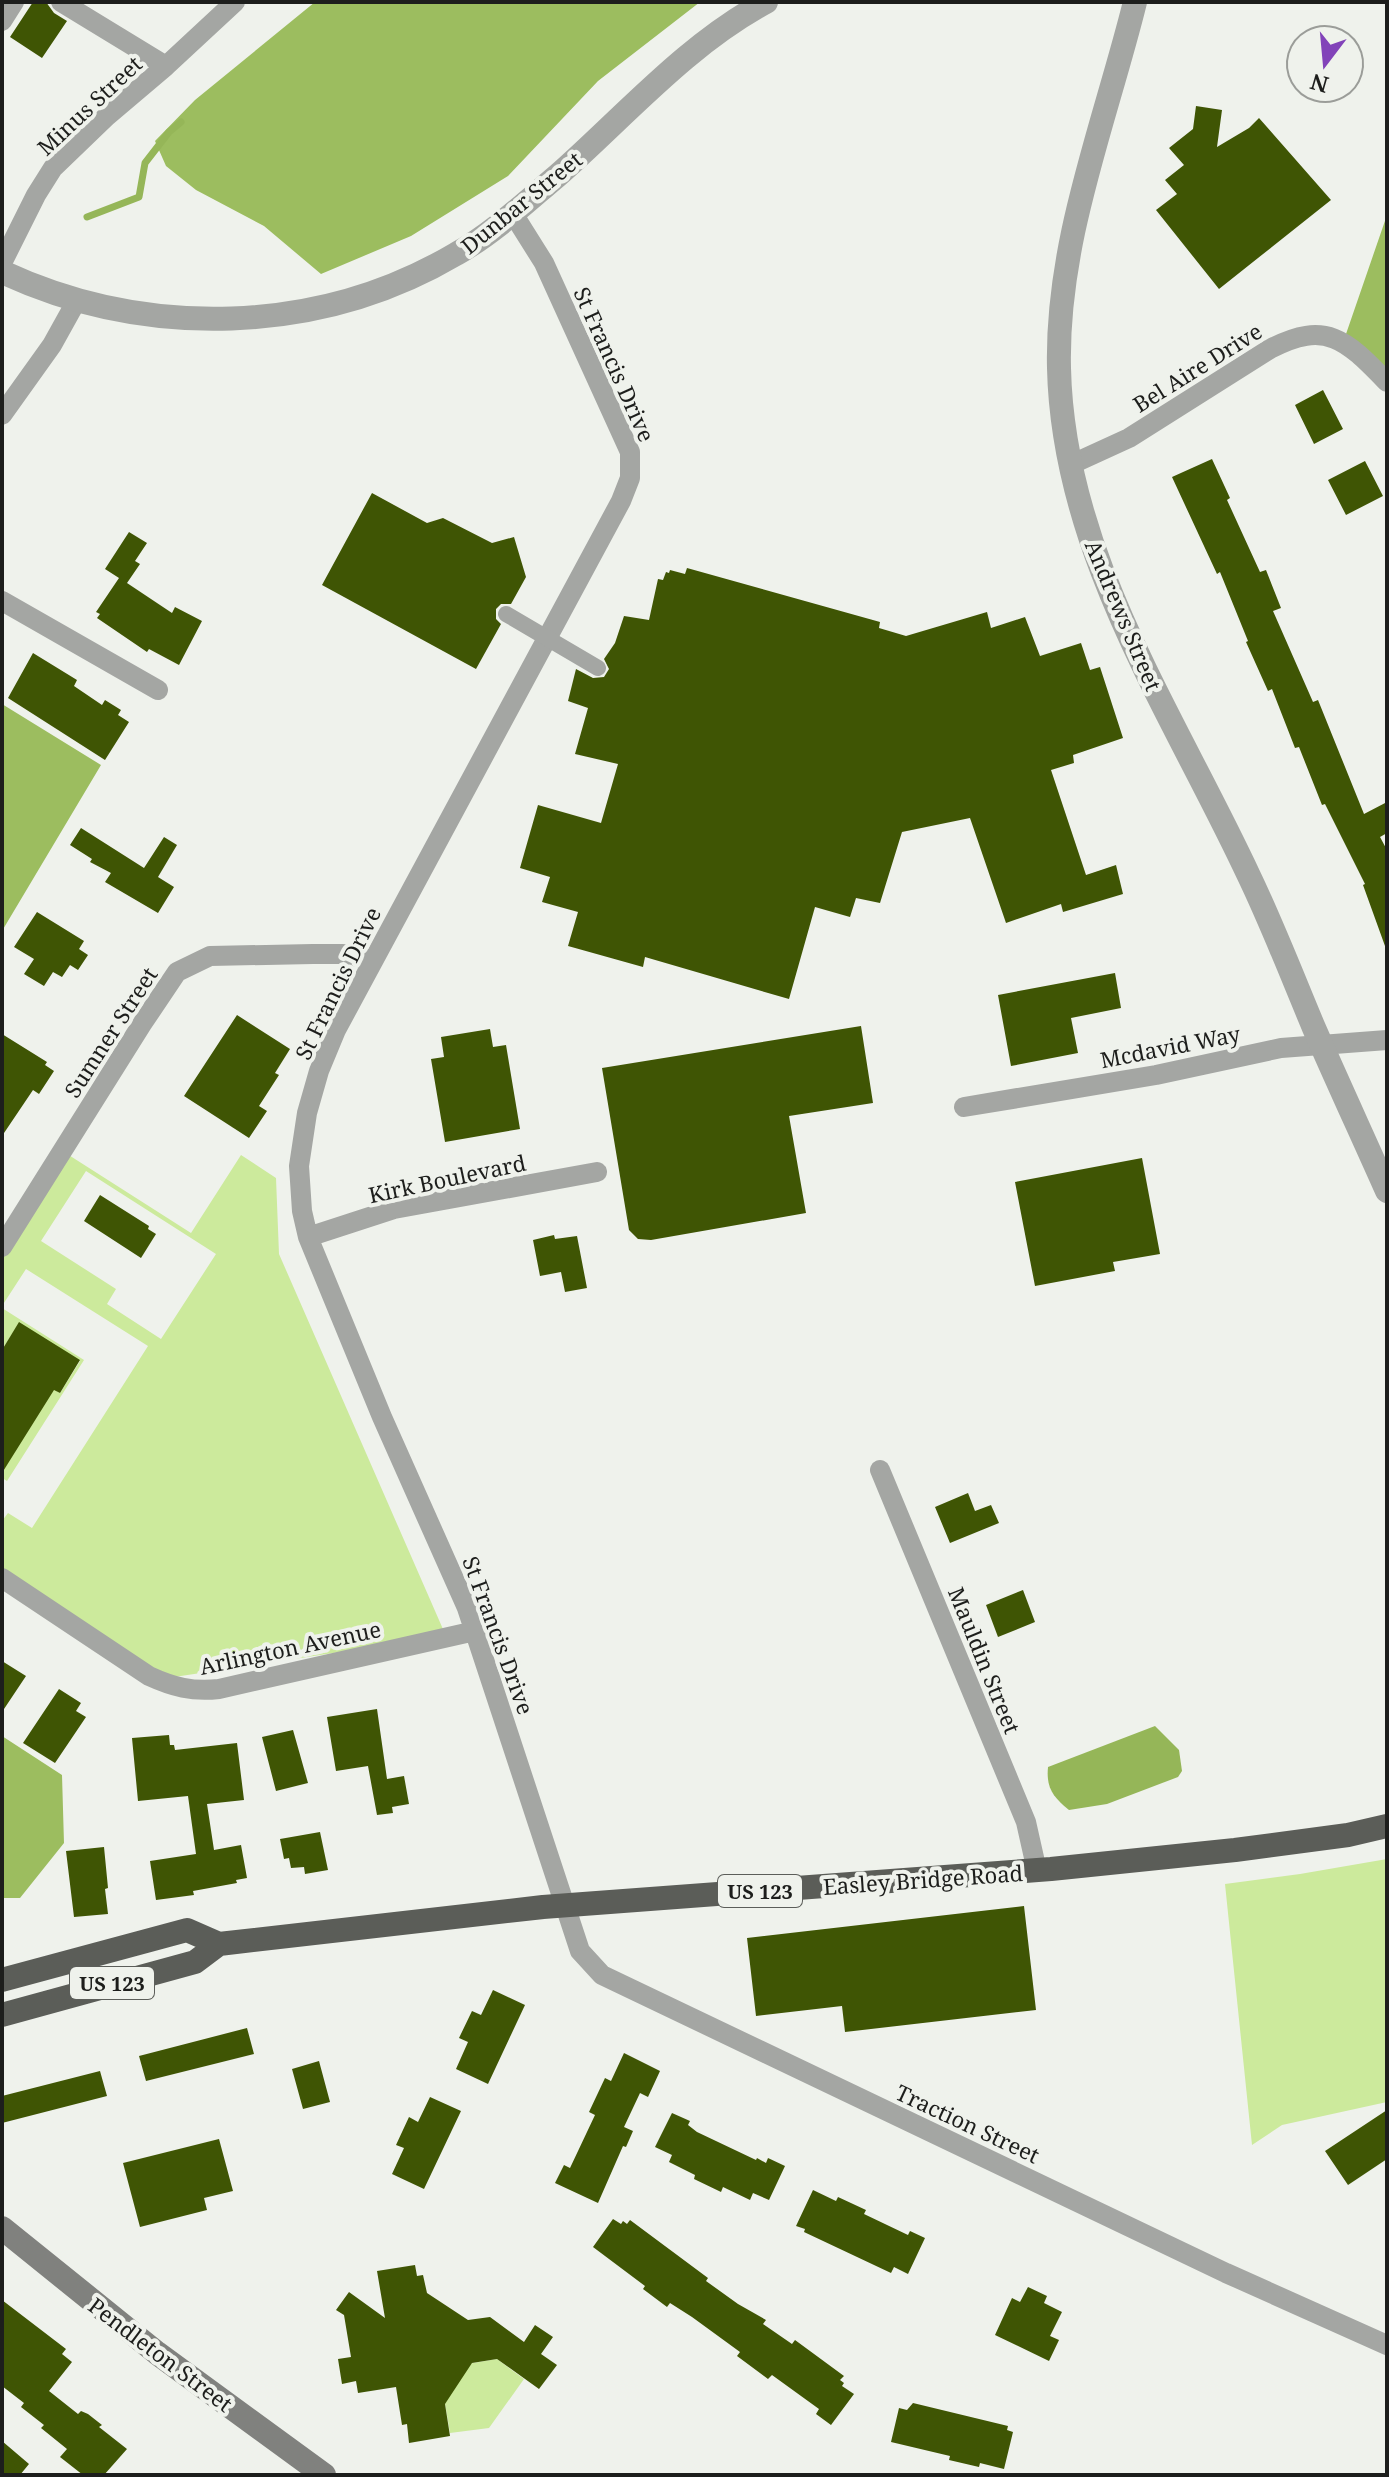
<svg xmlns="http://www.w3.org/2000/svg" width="1389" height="2477" font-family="'Noto Serif',serif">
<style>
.green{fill:#ccea9c;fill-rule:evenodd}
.forest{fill:#9cbd5f}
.water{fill:#95b658}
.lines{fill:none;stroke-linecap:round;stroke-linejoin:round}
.stream{stroke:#95b658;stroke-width:7}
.building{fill:#3f5504}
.minor{stroke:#a4a6a3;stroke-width:20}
.tertiary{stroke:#a4a6a3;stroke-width:24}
.secondary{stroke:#80817e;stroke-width:24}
.trunk{stroke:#5b5d58;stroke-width:24}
.pedestrian-bridge{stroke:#a4a6a3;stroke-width:16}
.labels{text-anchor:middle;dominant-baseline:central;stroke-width:8;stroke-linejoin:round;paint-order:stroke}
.shield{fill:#eff2ec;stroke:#5c5e5a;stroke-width:2}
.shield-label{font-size:20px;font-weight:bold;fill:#1d1e1c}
.street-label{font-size:22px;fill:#1d1e1c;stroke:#eff2ec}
</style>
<rect width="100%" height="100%" fill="#eff2ec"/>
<path class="green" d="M64 1152 191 1233 241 1155 276 1178 279 1254 446 1636 154 1680 2 1575V1521L8 1513 32 1528 148 1346 26 1269 2 1306V1245ZM86 1171 216 1254 161 1339 107 1304 116 1289 41 1241Z
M2 1308 84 1360 7 1481 2 1478V1456L46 1385 60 1393 80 1361 19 1323 2 1350Z
M1387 1859V2102L1282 2125 1252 2145 1225 1884 1300 1874Z
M497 2359 524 2379 489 2428 450 2433 441 2380 449 2367Z"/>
<path class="forest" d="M315 2H700L598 81 508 176 411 236 321 274 264 226 196 190 166 166 155 141 195 100Z
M1387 215V390L1346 334Z
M2 704 101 765 2 931Z
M2 1736 62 1775 64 1843 20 1898H2Z"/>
<path class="water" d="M1155 1726 1179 1750 1182 1771 1178 1777 1107 1804 1069 1810C1053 1797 1046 1788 1048 1767Z"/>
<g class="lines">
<path class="stream" d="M87 217 139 197 145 163 169 132 181 122"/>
</g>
<path class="building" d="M33 2H46L54 13 67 21 42 58 10 37Z
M1196 106 1222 110 1217 147 1249 128 1259 118 1331 200 1219 289 1156 210 1177 194 1165 180 1184 165 1169 148 1193 129Z
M1323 390 1343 429 1314 444 1295 405Z
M1212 459 1230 498 1227 500 1260 572 1266 570 1281 608 1273 611 1313 702 1318 700 1364 814 1387 802V833L1380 837 1387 850V946H1385L1363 885 1365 884 1325 804 1322 805 1299 747 1295 748 1272 689 1268 691 1246 642 1248 641 1220 572 1217 574 1172 477Z
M1365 461 1383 496 1346 515 1328 480Z
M372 493 427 523 443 518 492 543 514 537 526 577 511 604H501L496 609V619L501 624 476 669 322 585Z
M129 532 147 543 135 561 140 564 127 583 172 613 175 607 202 621 179 665 149 649 147 652 97 618 100 614 96 612 119 578 105 569Z
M687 568 880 622 879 628 906 636 987 612 991 628 1025 617 1040 656 1081 643 1090 670 1100 667 1123 738 1073 755 1074 763 1051 770 1086 875 1116 865 1123 894 1063 912 1061 904 1006 923 970 818 902 832 880 903 856 898 850 917 815 907 789 999 645 957 643 967 568 946 578 912 542 902 550 877 520 868 538 805 601 823 618 764 575 754 588 708 568 701 576 669 593 678 604 677 609 669 604 659 615 643 624 616 649 620 658 579 663 580 666 572 669 573 670 570 685 574Z
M33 653 77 680 74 686 102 705 105 700 121 710 118 715 129 722 105 760 8 698Z
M81 828 144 868 164 837 177 845 158 877 174 887 158 913 105 882 111 873 90 862 92 859 70 845Z
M37 912 84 941 79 949 88 955 78 970 70 965 62 977 53 972 44 986 24 974 34 959 14 947Z
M1115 973 1121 1008 1071 1018 1078 1053 1011 1066 998 995Z
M237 1015 290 1049 275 1073 279 1075 259 1106 267 1111 249 1138 184 1096Z
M861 1026 873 1103 789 1116 806 1213 651 1240 638 1239 629 1230 602 1068Z
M490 1029 493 1047 506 1045 520 1129 445 1142 431 1059 444 1057 441 1037Z
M2 1034 47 1062 45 1065 54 1071 39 1094 33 1090 2 1136Z
M1142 1158 1160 1254 1113 1262 1115 1271 1035 1286 1015 1182Z
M100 1195 149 1226 148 1229 156 1234 141 1258 84 1221Z
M554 1235 555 1239 577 1236 587 1288 565 1292 561 1272 540 1276 533 1240Z
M19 1322 80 1360 60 1393 54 1390 2 1473V1350Z
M968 1493 975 1511 991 1505 999 1523 950 1543 935 1507Z
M1023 1590 1035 1622 998 1637 986 1605Z
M2 1661 26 1676 2 1712Z
M59 1689 81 1703 76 1711 86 1717 55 1763 23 1743Z
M377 1709 387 1779 404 1776 409 1804 392 1807 393 1813 377 1815 368 1766 336 1771 327 1717Z
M293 1730 308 1783 276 1791 262 1737Z
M169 1735 170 1745H174L175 1750 237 1743 244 1800 207 1804 214 1850 241 1845 247 1878 236 1880 237 1883 193 1891 194 1895 156 1900 150 1861 196 1854 188 1796 138 1801 132 1738Z
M320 1832 328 1870 305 1874 304 1867 291 1868 289 1858 284 1859 280 1839Z
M104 1847 108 1888 105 1889 108 1914 74 1917 66 1851Z
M1024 1906 1036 2010 845 2032 842 2006 756 2016 747 1938Z
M493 1990 525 2005 488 2084 456 2069 468 2042 459 2038 472 2011 481 2015Z
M247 2028 254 2054 146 2081 139 2056Z
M624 2053 660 2071 648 2097 640 2093 624 2127 633 2131 626 2147 623 2146 598 2203 555 2183 564 2165 570 2168 595 2115 589 2112 605 2078 611 2081Z
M319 2061 330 2102 303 2109 292 2069Z
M100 2071 107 2096 2 2123V2096Z
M430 2097 461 2111 424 2189 392 2174 404 2148 396 2145 409 2117 418 2122Z
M1387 2110V2159L1348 2185 1325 2151Z
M672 2113 690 2121 688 2125 697 2132 756 2160 757 2158 766 2163 768 2158 785 2166 769 2200 753 2193 750 2200 723 2187 721 2192 694 2179 695 2175 669 2162 672 2155 655 2147Z
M219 2139 233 2191 204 2198 207 2210 140 2227 123 2163Z
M813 2190 836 2201 838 2197 866 2210 864 2214 908 2235 910 2231 925 2238 908 2274 894 2267 891 2273 804 2232 805 2229 796 2226Z
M613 2219 621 2224 623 2221 627 2224 630 2220 708 2278 706 2281 738 2304 766 2320 763 2324 792 2344 795 2340 844 2376 840 2380 844 2383 842 2386 854 2394 831 2425 816 2414 819 2409 772 2375 768 2379 737 2356 740 2352 692 2317 670 2303 667 2307 643 2289 645 2286 593 2247Z
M415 2265 417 2276 423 2275 427 2293 468 2320 490 2317 524 2342 535 2325 553 2337 541 2354 557 2365 539 2389 497 2359 472 2363 445 2404 450 2436 409 2443 407 2424 402 2425 396 2387 358 2393 356 2381 342 2384 338 2359 351 2357 344 2315 336 2310 349 2292 385 2318 377 2271Z
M1028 2287 1047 2296 1044 2303 1062 2312 1050 2336 1059 2340 1049 2361 995 2335 1012 2298 1020 2302Z
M2 2300 66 2349 62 2354 72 2362 49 2391 78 2414 81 2411 88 2414 102 2425 99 2427 127 2449 104 2475H83L60 2457 67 2449 41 2428 44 2425 21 2407 24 2403 2 2386Z
M913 2403 1008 2426 1007 2430 1013 2432 1004 2469 980 2463 979 2467 949 2460 950 2456 891 2442 899 2408 907 2410Z
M2 2441 29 2464 20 2475H2Z"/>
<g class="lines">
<path class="minor" d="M61 2 166 66
M2 21 14 2
M512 212 544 263 630 452V478L621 501 336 1030 319 1071 307 1113 299 1166 302 1211 308 1237 382 1417 467 1608 580 1951 602 1975 1226 2273 1387 2345
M2 263 36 195 53 168 107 116 166 66 235 2
M2 415 52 345 77 300
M1070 465 1129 438 1270 349C1327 319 1347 341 1387 382
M2 601 158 690
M964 1107 1156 1075 1281 1048 1387 1040
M308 1237 394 1209 597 1172
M2 1247 142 1024 177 972 210 956 313 954H343L372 960
M880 1470 1026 1822 1037 1871
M2 1578 149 1676C173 1687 192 1692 219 1689L475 1631"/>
<path class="tertiary" d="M1135 2C1105 123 1056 242 1059 368 1063 554 1173 713 1249 876 1273 926 1293 978 1314 1028 1338 1083 1363 1137 1387 1191
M2 272C146 339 319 335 456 254 492 234 525 203 557 176 624 117 686 45 766 2"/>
<path class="secondary" d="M2 2228 157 2353 324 2475"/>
<path class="trunk" d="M2 1980 187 1930 219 1944
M2 2015 195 1962 219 1944 543 1907 1051 1869 1235 1850 1348 1835 1387 1826"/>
<path class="pedestrian-bridge" d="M506 614 598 668"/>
</g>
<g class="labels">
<g class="shield">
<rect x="718" y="1875" width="84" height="32" rx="6"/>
<rect x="70" y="1967" width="84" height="32" rx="6"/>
</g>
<g class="shield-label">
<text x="760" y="1891">US 123</text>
<text x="112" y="1983">US 123</text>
</g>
<g class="street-label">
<text transform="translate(89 105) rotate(-43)">Minus Street</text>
<text transform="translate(521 202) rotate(-39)">Dunbar Street</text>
<text transform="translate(615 364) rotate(66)">St Francis Drive</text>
<text transform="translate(1197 367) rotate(-32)">Bel Aire Drive</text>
<text transform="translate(1124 615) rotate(67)">Andrews Street</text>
<text transform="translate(337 983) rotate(-64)">St Francis Drive</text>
<text transform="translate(110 1032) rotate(-57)">Sumner Street</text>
<text transform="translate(1170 1046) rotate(-11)">Mcdavid Way</text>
<text transform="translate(447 1178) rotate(-12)">Kirk Boulevard</text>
<text transform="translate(499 1635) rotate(70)">St Francis Drive</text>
<text transform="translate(290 1647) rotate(-12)">Arlington Avenue</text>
<text transform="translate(985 1660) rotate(68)">Mauldin Street</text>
<text transform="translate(923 1879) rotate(-4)">Easley Bridge Road</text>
<text transform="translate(968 2123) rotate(25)">Traction Street</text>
<text transform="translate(161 2354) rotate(37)">Pendleton Street</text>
</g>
</g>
<rect width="1389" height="2477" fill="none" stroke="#1d1e1c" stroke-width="8"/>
<g transform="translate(1325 64) rotate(196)"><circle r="38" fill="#eff2ec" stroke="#9b9d99" stroke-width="2"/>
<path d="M0-6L14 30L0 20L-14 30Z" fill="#8243b9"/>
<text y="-12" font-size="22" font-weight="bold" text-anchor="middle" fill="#1d1e1c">N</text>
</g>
</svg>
